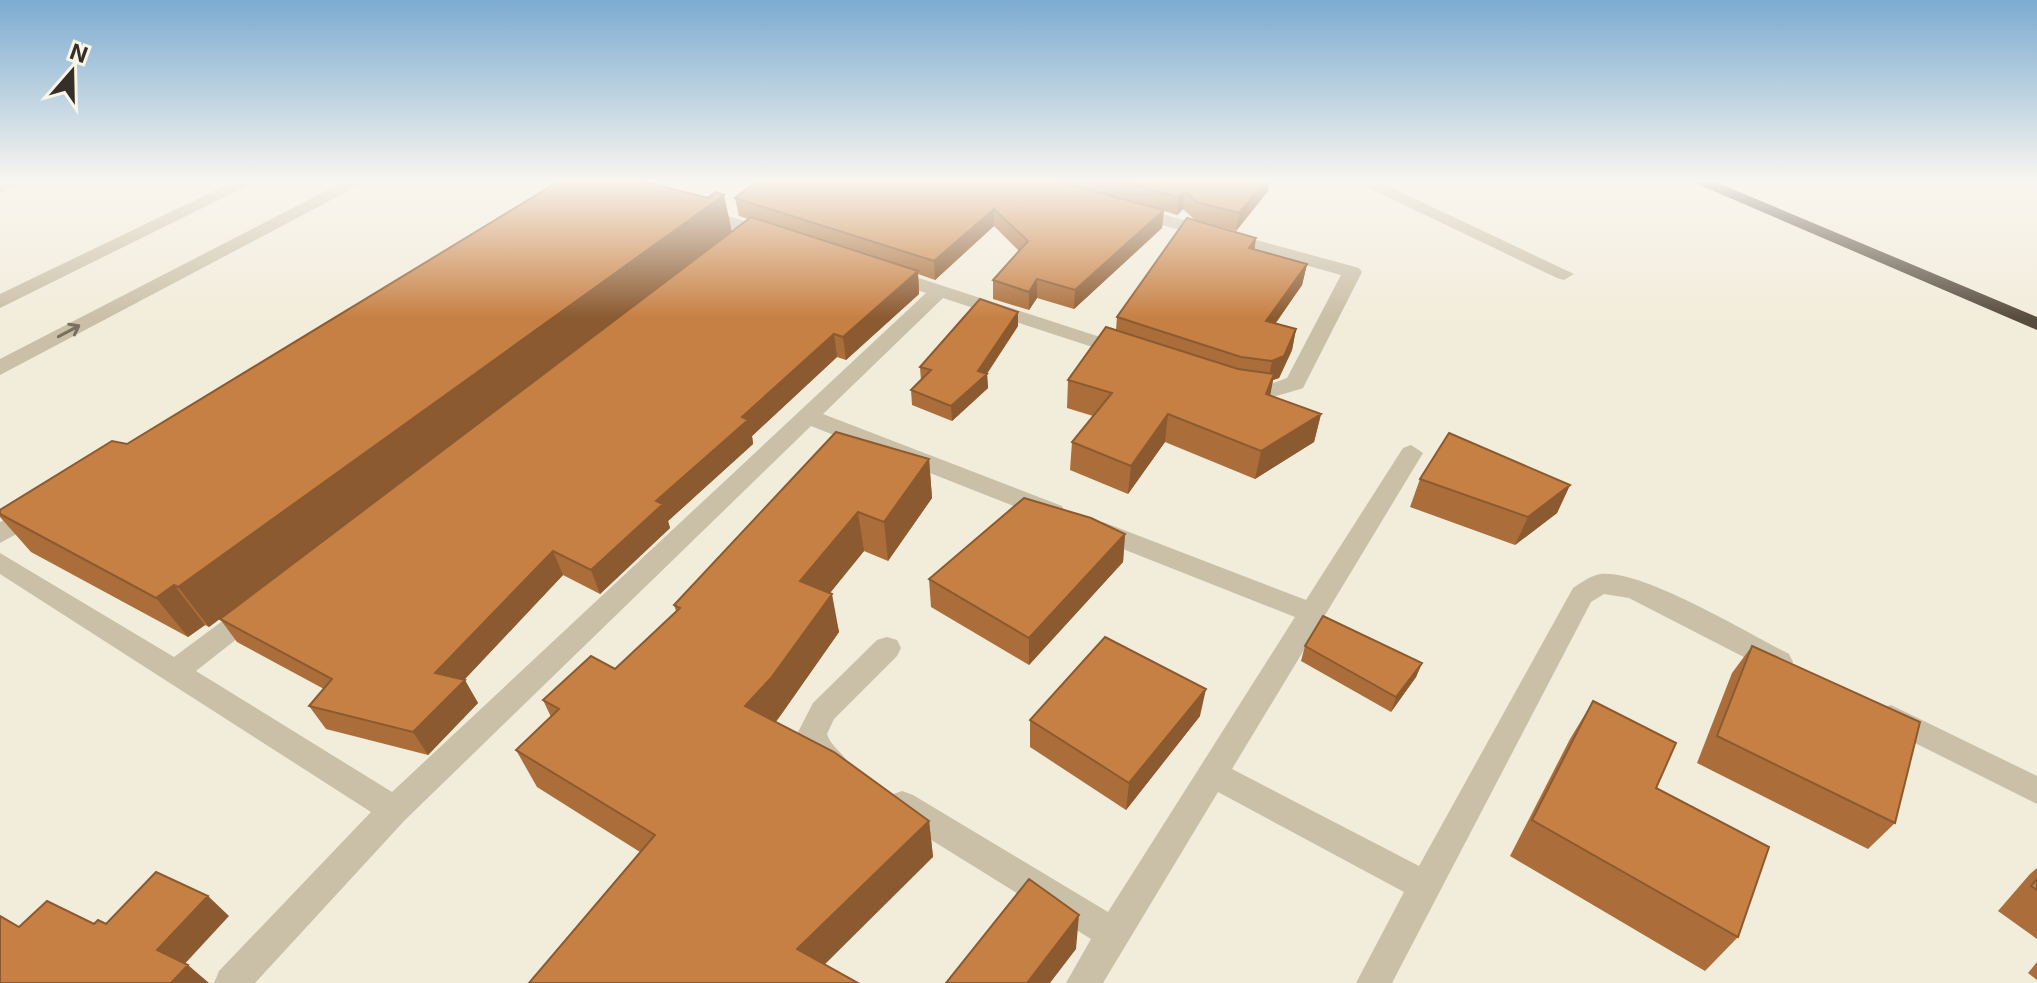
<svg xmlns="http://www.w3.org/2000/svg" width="2037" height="983" font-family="Inter,sans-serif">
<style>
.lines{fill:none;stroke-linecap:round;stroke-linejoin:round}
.street{fill:#cabfa7;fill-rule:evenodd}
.highway{fill:#574c3e;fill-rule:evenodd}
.wall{fill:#ab6e3a}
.shaded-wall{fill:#8b5a30}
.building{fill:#c78044;stroke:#8b5a30;stroke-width:2}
.oneway{stroke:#797061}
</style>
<rect width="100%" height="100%" fill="#f2ecdb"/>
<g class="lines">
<path class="street" d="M5 180H29L0 193V182Z
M237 180H259L0 308V294Z
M347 180H369L0 375V359Z
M1352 180H1375L1574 274 1564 280 1557 278Z
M1132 206 1359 268 1362 272 1303 388C1282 395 1243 408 1227 388L1238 381 1268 385 1287 378 1341 275 1126 215 1123 211Z
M698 207 777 231 779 235 770 241 692 216V208Z
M888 268 1134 348 1137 352 1134 356H1120L943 298 823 414 1062 506 1065 512 1062 518H1044L811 426 405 820 255 983H214L219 971 371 812 0 574V553L174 657 244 605 253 602 262 605 266 612 262 619 196 671 392 792 926 293 881 278 878 274 881 270Z
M1411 445 1423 453 1232 769 1419 866 1573 588C1581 583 1591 575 1601 574 1644 570 1747 633 1789 654L1793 662 1789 670 1779 673 1769 670 1629 598 1604 594 1591 602 1392 983H1356L1404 892 1218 792 1103 983H1066L1091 939 891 815 887 805 891 795 902 791 913 795 1108 912 1295 617 1085 534 1082 528 1085 522H1103L1306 600 1403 448Z
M35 504 44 507 47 513 44 519 0 543V522Z
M887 637 897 640 901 648 897 656 834 719 827 734C831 747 842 751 848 763L844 772C816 782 805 756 797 734L813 703 877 640Z
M1891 705 2037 776V804L1881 726 1877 717 1881 708Z"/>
<path class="highway" d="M1688 180H1711L2037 317V330Z"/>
</g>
<path class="wall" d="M759 180H1270L1268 191 1236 231 1195 220 1183 209 1177 215 1164 211 1162 228 1074 309 1037 298 1029 310 993 299V280L1019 251 994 226 935 280 918 274 919 294 846 360 837 357 752 436 753 444 668 521 670 528 600 594 563 575 464 680 478 703 428 755 326 729 309 706 324 689 237 642 220 619 464 434 209 627 205 625 188 637 31 552 0 517V510L127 444 732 232 748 219 739 216 735 198Z
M1256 238 1254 250 1307 264 1302 285 1276 323 1296 329 1292 350 1279 378 1273 380 1270 395 1321 414 1314 442 1255 479 1165 442 1128 494 1070 470 1072 442 1093 416 1067 408 1068 380 1116 330 1117 317Z
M1018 326 987 374 988 388 952 421 912 405 911 390 921 381 920 367Z
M929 459 932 498 888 561 864 551 830 593 839 632 776 722 929 821 933 857 529 983 640 852 537 787 516 750 551 717 543 700 615 669 676 611 674 605Z
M1420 479 1570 485 1557 513 1515 545 1410 507Z
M1125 534 1123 562 1029 665 931 607 929 579Z
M1305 646 1422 663 1416 677 1391 712 1301 661Z
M1752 646 1895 823 1868 849 1697 763 1732 673Z
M1593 701 1656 788 1738 937 1705 971 1510 856 1570 739Z
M1200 716 1126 810 1030 747V720Z
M2037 868V939L1998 911 2030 874Z
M2037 962V980L2028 973Z"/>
<path class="shaded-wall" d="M1266 180H1270L1268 191 1236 231 1239 213Z
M1185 191 1183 209 1177 215 1178 197Z
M724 195 732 232 209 627 178 587Z
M994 209V226L935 280 934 261Z
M1164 210 1162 228 1074 309 1075 290Z
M1256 238 1253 259 1249 248Z
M1307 264 1302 285 1262 342 1266 321Z
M918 271 919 294 846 360 843 337Z
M1037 279V298L1029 310V292Z
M1018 312V326L985 376 987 374 988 388 952 421 951 406 978 371Z
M1296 329 1292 350 1279 378 1273 380 1269 402 1260 421 1272 361Z
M834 334 837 357 752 436 753 444 668 521 670 528 600 594 591 570 656 501 742 417Z
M1168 414 1165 442 1128 494 1131 466Z
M1321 414 1314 442 1255 479 1261 451Z
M929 459 932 498 888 561 884 522Z
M1570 485 1557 513 1515 545 1528 517Z
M858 512 864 551 808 620 800 581Z
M1125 534 1123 562 1029 665V638Z
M553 551 563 575 449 696 435 673Z
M174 585 205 625 188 637 156 598Z
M832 594 839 632 780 716 756 744 745 706Z
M1422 663 1416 677 1391 712 1396 697Z
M465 680 478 703 428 755 413 732Z
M1206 689 1200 716 1126 810 1129 783Z
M929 821 933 857 807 982 797 949Z
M208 896 229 916 180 969 157 950Z
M1079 915 1076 949 1050 983H1027Z
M188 965 209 983H171Z"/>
<path class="building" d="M561 180H638L708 198 715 192 724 195 178 587 174 585 156 598 0 514V510L112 441 127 444Z
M759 180H1052L1164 210 1075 290 1037 279 1029 292 993 280 1028 241 994 209 934 261 735 198Z
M1116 180H1266L1239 213 1197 202 1185 191 1178 197Z
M751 217 918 271 843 337 834 334 742 417 748 420 656 501 663 504 591 570 553 551 435 673 465 680 413 732 309 706 332 679 220 619Z
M1187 218 1256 238 1249 248 1307 264 1266 321 1296 329 1284 356 1272 361 1241 357 1117 317Z
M980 299 1018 312 978 371 987 374 951 406 911 390 931 370 920 367Z
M1106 327 1238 369 1274 374 1266 394 1321 414 1261 451 1168 414 1131 466 1072 442 1112 393 1068 380Z
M836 432 929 459 884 522 858 512 800 581 832 594 771 678 745 706 834 752 929 821 797 949 858 983H529L655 835 516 750 559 709 543 700 591 656 615 669 680 608 674 605Z
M1449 433 1570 485 1528 517 1420 479Z
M1024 498 1091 518 1125 534 1029 638 929 579Z
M1323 616 1422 663 1396 697 1305 646Z
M1105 637 1206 689 1129 783 1030 720Z
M1752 646 1920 722 1895 823 1717 736Z
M1593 701 1676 743 1656 788 1769 847 1738 937 1532 820Z
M156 872 208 896 157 950 188 965 171 983H0V916L19 927 47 901 94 924 98 920 106 924Z
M1029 879 1079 915 1027 983H946Z
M2037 879V890L2031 886Z"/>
<defs><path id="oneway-shaft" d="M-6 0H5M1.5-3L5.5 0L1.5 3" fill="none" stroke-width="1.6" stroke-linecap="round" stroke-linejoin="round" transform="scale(2)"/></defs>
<use class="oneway" href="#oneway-shaft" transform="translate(69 331) rotate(-28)"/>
<linearGradient id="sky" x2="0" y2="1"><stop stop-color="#7cacd1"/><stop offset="0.57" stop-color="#f9f6ef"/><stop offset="1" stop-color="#f9f6ef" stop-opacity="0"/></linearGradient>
<rect width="2037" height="318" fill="url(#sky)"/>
<g transform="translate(72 72) rotate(20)" stroke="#faf5e7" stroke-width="6" paint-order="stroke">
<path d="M0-6L14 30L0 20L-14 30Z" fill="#362f27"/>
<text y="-12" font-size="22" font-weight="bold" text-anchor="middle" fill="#362f27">N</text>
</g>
</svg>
